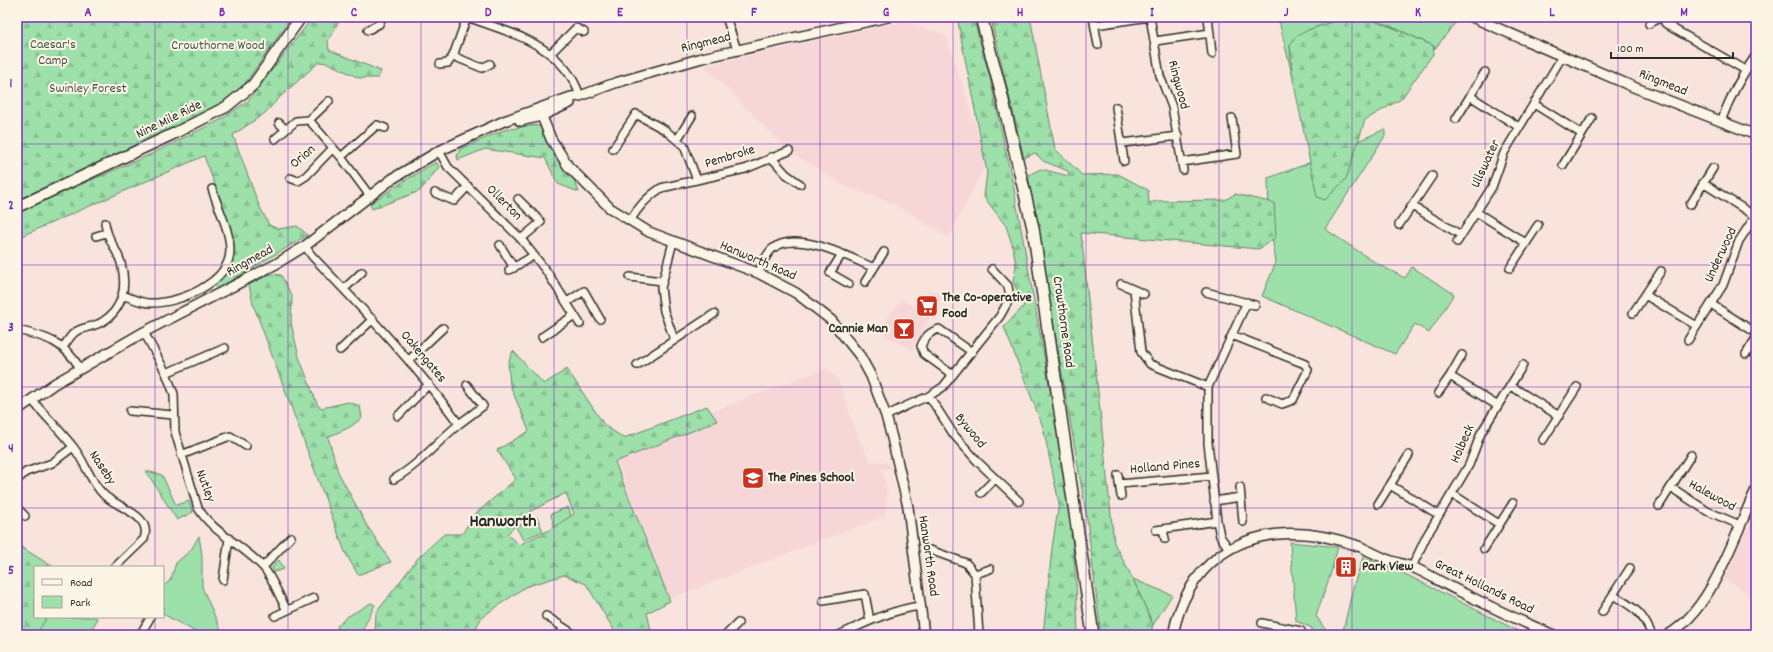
<svg xmlns="http://www.w3.org/2000/svg" width="1773" height="652" font-family="Dekko,sans-serif">
<style>
.built{fill:#f7d6d7}
.green{fill:#9ee0aa;stroke:#64866a}
.forest{fill:url(#forest-firs);stroke:#64866a;fill-rule:evenodd}
.lines{fill:none;stroke-linecap:round;stroke-linejoin:round}
.minor-casing{stroke:#2b2b2b;stroke-width:10}
.tertiary-casing{stroke:#2b2b2b;stroke-width:12}
.secondary-casing{stroke:#2b2b2b;stroke-width:13}
.primary-casing{stroke:#2b2b2b;stroke-width:14}
.minor{stroke:#fcf5e5;stroke-width:7}
.tertiary{stroke:#fcf5e5;stroke-width:9}
.secondary{stroke:#fcf5e5;stroke-width:10}
.primary{stroke:#fcf5e5;stroke-width:11}
.grid{fill:none;stroke:#7b2cbf;stroke-width:1;stroke-opacity:0.55}
.labels{text-anchor:middle;dominant-baseline:central;stroke-width:4;stroke-linejoin:round;paint-order:stroke}
.street-label{font-size:14px;fill:#2b2b2b;stroke:#fcf5e5}
.park-label{font-size:14px;fill:#48584b;stroke:#fcf5e5}
.poi-label{font-size:14px;font-weight:bold;fill:#2b2b2b;stroke:#fcf5e5;text-anchor:start}
.district-label{font-size:18px;font-weight:bold;fill:#2b2b2b;stroke:#fcf5e5}
.neatline{fill:none;stroke:#7b2cbf;stroke-width:1.5}
.grid-label{font-size:13px;text-anchor:middle;font-weight:bold;fill:#7b2cbf}
</style>
<defs>
<pattern id="forest-firs" width="22" height="20" patternUnits="userSpaceOnUse"><rect width="22" height="20" fill="#9ee0aa"/><path d="M5 1l3.5 6h-7zM16 11l3.5 6h-7z" fill="#88c092"/></pattern>
</defs>
<rect width="100%" height="100%" fill="#f9e3dd"/>
<filter id="ink" filterUnits="userSpaceOnUse"><feTurbulence type="fractalNoise" baseFrequency=".025" numOctaves="2"/><feDisplacementMap in="SourceGraphic" scale="8" xChannelSelector="R" yChannelSelector="G"/><feConvolveMatrix kernelMatrix="1 2 1 2 8 2 1 2 1" color-interpolation-filters="sRGB"/></filter>
<g filter="url(#ink)">
<path class="built" d="M904 21 946 35 987 161 949 237 893 203 847 187 789 151 705 66Z
M930 289 942 296 911 350 880 331 901 299 917 308Z
M827 368 838 380 860 442 871 462H888L891 469H880L887 487 885 516 669 599 613 449Z
M1756 509V598L1724 579Z"/>
<path class="green" d="M1278 17H1346L1308 30 1290 46 1292 74Z
M1354 17H1460L1434 50V46L1386 24Z
M1385 129V136L1325 229 1376 263 1405 278 1412 267 1454 294 1429 333 1415 324 1395 354 1262 296 1276 262 1269 217 1268 178 1304 165Z
M146 471 162 475 176 505 189 501 193 512 177 520Z
M568 507 573 521 555 532 551 514Z
M537 517 543 531 523 540 516 527Z
M199 536 202 556V587L223 635H201L163 614V587L171 579 176 563 191 550Z
M1290 542 1338 547 1330 576 1316 616 1329 635H1312V628L1296 621Z
M1363 557 1399 571 1526 635H1342L1354 584Z
M279 560 284 569 274 572 272 567Z
M1133 579 1172 595 1153 625Z
M371 603 375 605 360 635H341L337 626 342 622 345 618Z
M35 617H96L97 620 88 635H17Z"/>
<path class="forest" d="M17 17H292L241 89 215 109 17 200Z
M313 17H341L328 41 329 50 381 71 378 78H359L328 63 319 62 280 97 265 113 233 135 258 203 269 225 278 229 297 226 308 235 217 289 215 285C222 278 230 269 232 259 237 233 213 182 204 156L17 238V212L147 156 222 119 248 101Z
M957 17H973L990 78 1013 184 1067 483 1076 581 1078 635H1043L1052 548 1059 503 1043 427 1004 327 1024 306 1013 281 1016 266 1013 247 1006 226 984 197 987 172Z
M1006 17H1030L1055 149 1082 175 1118 174 1148 190 1149 203 1158 201 1225 200 1235 194 1274 203 1276 237 1259 249 1081 233 1114 543 1133 579 1153 625 1150 635H1101L1087 519 1028 175 1041 169 1069 176 1068 171 1043 161 1035 153 1024 158 992 24Z
M1346 17C1378 17 1405 34 1434 46L1433 54 1401 99 1365 120 1346 179 1325 200 1317 197 1292 74 1290 46 1294 38 1308 30Z
M535 125 541 127 573 177 579 192 558 184 545 158 485 149 458 160 457 156 460 149 504 130Z
M436 162 439 167 420 191 372 209 370 204 404 181Z
M270 274 281 275 292 296 291 323 299 357 318 406 322 408 348 402 360 406 362 418 350 427 328 437 338 472 366 524 391 562 358 575 345 552 253 304 249 285Z
M513 351 544 384 567 369 605 426 624 438 707 406 717 421 615 462 670 601 647 613 652 635H617L586 584 564 575 525 587 482 617 472 635H375L376 613 418 558 444 534H462L474 515 516 479 497 450 529 431 510 385 508 363ZM566 493 574 514 551 529 519 545 507 534 531 511Z
M21 547 53 567H35V617H47L36 635H17V551Z"/>
<g class="lines">
<g class="minor-casing">
<path id="minor" d="M467 17C512 33 564 46 580 96
M674 17 675 18
M726 17 737 50
M1093 17 1098 45
M1150 17 1160 76 1172 107 1183 170
M1208 17 1212 54
M1663 17 1665 23 1674 29 1745 70
M1649 24 1661 17
M1095 25 1149 17
M368 30 379 24 382 17
M1155 41 1210 33
M550 54 576 28 584 32
M453 56 482 68 490 64
M440 64 448 63 453 56 467 17
M1470 96 1519 127
M1534 104 1582 134
M1116 107 1124 161
M1456 119 1485 72
M309 120 329 101
M1721 121C1730 97 1741 76 1756 55
M279 123 285 129
M275 139 296 121 309 120 341 157 370 196
M677 140 692 116
M1123 143 1178 136
M613 149 636 114 665 130 684 146 697 180
M439 151 448 167 521 239 547 272 580 324
M341 157 377 125 385 128
M771 157 786 174 800 184
M1182 162 1237 154 1232 118
M1563 165 1592 118
M290 178 298 181 306 176 333 148
M1703 183 1755 216
M435 193 454 201 468 186
M518 199 541 222 521 239
M1690 205 1713 168
M1412 206 1461 235
M1476 212 1526 243
M630 221C638 207 647 197 661 188L745 169 789 151
M1399 225 1432 176
M96 236 106 233
M673 242 661 288 664 311 674 339
M1457 242 1492 187 1504 153 1513 138 1562 57
M500 245 514 268
M305 246 312 256C364 310 415 364 459 424 437 442 419 465 394 479
M842 254 830 273 849 284
M1510 268 1538 225
M509 270 533 256
M758 273C762 266 766 254 772 249 796 229 849 257 874 268
M630 277 662 281
M865 282 884 252
M1121 284 1144 294
M344 289 362 272
M1134 290 1141 352 1150 364 1208 387
M1206 292 1255 305
M1645 295 1697 326
M124 296C132 298 142 303 150 303 178 304 230 283 230 250 230 230 218 208 212 189
M567 302 584 291 600 319
M1711 304 1756 333
M1633 313 1661 271
M17 330C47 337 63 341 80 368
M144 332 166 373 174 394 175 432 198 508C214 534 243 545 263 567 273 578 279 597 287 610
M1232 335 1305 364 1308 370 1293 400 1282 404 1266 397
M542 337 573 316
M1688 340 1723 285 1739 241 1756 215
M63 347C68 341 72 332 79 330 87 327 95 326 102 322 124 309 127 285 121 263 117 248 107 241 105 223
M340 350 373 319
M1746 354 1756 338
M409 360 443 328
M637 365 714 314
M166 373 225 348
M953 375 924 354 921 346C925 337 929 332 939 329L972 352
M1450 376 1498 406
M1511 386 1559 416
M1438 393 1450 376 1462 355
M929 396 954 435 978 462 1019 501
M32 400C45 416 61 431 74 448 85 462 90 481 103 494 116 508 153 514 144 539L115 567
M130 411 173 415
M398 416 429 384
M886 416 906 406 929 396 943 387 1000 316 1010 298 1008 286 992 269
M459 424 483 406 467 385
M1543 440 1577 387
M181 455 230 436 246 446
M1118 475 1121 496
M17 480 26 472 52 463 73 447
M1119 484 1212 476
M1390 485 1439 515
M1240 487 1243 522
M1672 488 1707 511 1740 525
M981 493 995 479
M1452 494 1499 524
M1214 501 1241 497
M1378 504 1409 455
M1659 506 1691 455
M17 508 25 516
M1163 529 1165 539
M1156 530 1217 521
M1229 549 1220 536 1217 521 1208 443V387L1247 302
M1484 549 1513 503
M930 550 966 563 975 574 979 635
M263 567 291 537
M1412 567 1426 537 1469 465 1481 433 1523 365
M975 574 990 569
M223 580 229 538
M1613 595C1635 609 1641 610 1652 635
M823 601 865 594 870 621
M1602 612 1630 568
M275 616 314 598
M546 616 572 633
M1262 623 1301 631 1300 635
M140 635 150 618
M559 635 564 628
M726 635 738 623
M839 635C865 623 893 609 921 606"/>
</g>
<g class="tertiary-casing">
<path id="tertiary" d="M1472 17 1636 88 1756 135
M539 109 551 139 568 166 610 208 649 232 758 273 796 293 831 320 860 356 871 376 886 416 892 438 908 507 924 635
M520 121 541 116 570 103
M17 410 54 384 144 332 276 264 305 246 392 179 439 151 504 121 571 97 580 96 615 83 702 58 888 17
M1173 635C1179 603 1193 576 1219 556 1261 525 1314 530 1361 547 1369 551 1377 555 1386 559 1394 562 1403 564 1412 567 1427 573 1442 583 1457 590 1489 606 1521 622 1554 635
M1668 635C1713 609 1734 535 1756 490"/>
</g>
<g class="secondary-casing">
<path id="secondary" d="M17 207 173 134 226 107 253 85 301 17"/>
</g>
<g class="primary-casing">
<path id="primary" d="M981 17 1000 88 1033 228 1093 635"/>
</g>
<use href="#minor" class="minor"/>
<use href="#tertiary" class="tertiary"/>
<use href="#secondary" class="secondary"/>
<use href="#primary" class="primary"/>
</g>
</g>
<path class="grid" d="M155 17V567M288 17V635M421 17V635M554 17V635M687 17V635M820 17V635M953 17V635M1086 17V635M1219 17V635M1352 17V635M1485 17V635M1618 17V635M17 144H1756M17 265H1756M17 387H1756M17 508H1756M155 617V635"/>
<defs>
<g id="supermarket-square" transform="scale(1.15)"><rect x="-9" y="-9" width="18" height="18" rx="4" fill="#c8321e" stroke="#fcf5e5"/><path d="M-6-5.5h2.5l.6 2H6L4.5 2H-2.5L-4.4-4H-6ZM-1.5 3.2a1.3 1.3 0 1 0 .1 0ZM3 3.2a1.3 1.3 0 1 0 .1 0Z" fill="#fff"/></g>
<g id="bar-square" transform="scale(1.15)"><rect x="-9" y="-9" width="18" height="18" rx="4" fill="#c8321e" stroke="#fcf5e5"/><path d="M-6-5H6L.8 .8V4.5H3.5V6h-7V4.5H-.8V.8Z" fill="#fff"/></g>
<g id="school-square" transform="scale(1.15)"><rect x="-9" y="-9" width="18" height="18" rx="4" fill="#c8321e" stroke="#fcf5e5"/><path d="M0-5L7-2L0 1L-7-2ZM-4 1L0 2.5L4 1V4Q0 6-4 4Z" fill="#fff"/></g>
<g id="building-square" transform="scale(1.15)"><rect x="-9" y="-9" width="18" height="18" rx="4" fill="#c8321e" stroke="#fcf5e5"/><path d="M-4-6H4V6H1V3H-1V6H-4ZM-2.5-4.3h1.7v1.8h-1.7ZM.8-4.3h1.7v1.8H.8ZM-2.5-1h1.7V.8h-1.7ZM.8-1h1.7V.8H.8Z" fill="#fff"/></g>
</defs>
<g fill-rule="evenodd">
<use href="#supermarket-square" x="927" y="306"/>
<use href="#bar-square" x="904" y="329"/>
<use href="#school-square" x="753" y="478"/>
<use href="#building-square" x="1346" y="567"/>
</g>
<g class="labels">
<g class="street-label">
<text transform="translate(706 43) rotate(-14)">Ringmead</text>
<text transform="translate(1663 83) rotate(22)">Ringmead</text>
<text transform="translate(1178 85) rotate(75)">Ringwood</text>
<text transform="translate(169 120) rotate(-26)">Nine Mile Ride</text>
<text transform="translate(303 157) rotate(-41)">Orion</text>
<text transform="translate(730 157) rotate(-17)">Pembroke</text>
<text transform="translate(1486 164) rotate(-65)">Ullswater</text>
<text transform="translate(504 203) rotate(45)">Ollerton</text>
<text transform="translate(1721 255) rotate(-65)">Underwood</text>
<text transform="translate(250 261) rotate(-29)">Ringmead</text>
<text transform="translate(758 261) rotate(23)">Hanworth Road</text>
<text transform="translate(1063 322) rotate(82)">Crowthorne Road</text>
<text transform="translate(423 357) rotate(50)">Oakengates</text>
<text transform="translate(970 431) rotate(51)">Bywood</text>
<text transform="translate(1463 444) rotate(-66)">Holbeck</text>
<text transform="translate(1165 467) rotate(-5)">Holland Pines</text>
<text transform="translate(102 468) rotate(57)">Naseby</text>
<text transform="translate(205 486) rotate(70)">Nutley</text>
<text transform="translate(1712 496) rotate(29)">Halewood</text>
<text transform="translate(928 556) rotate(82)">Hanworth Road</text>
<text transform="translate(1484 587) rotate(26)">Great Hollands Road</text>
</g>
<g class="park-label">
<text x="53" y="45">Caesar's<tspan x="53" dy="16">Camp</tspan></text>
<text x="218" y="46">Crowthorne Wood</text>
<text x="88" y="89">Swinley Forest</text>
</g>
<g class="poi-label">
<text x="942" y="298">The Co-operative<tspan x="942" dy="16">Food</tspan></text>
<text x="888" y="329" text-anchor="end">Cannie Man</text>
<text x="768" y="478">The Pines School</text>
<text x="1362" y="567">Park View</text>
</g>
<g class="district-label">
<text x="503" y="522">Hanworth</text>
</g>
</g>
<rect width="1773" height="652" fill="none" stroke="#fcf5e5" stroke-width="44"/>
<rect x="34" y="566" width="130" height="52" fill="#fcf5e5" stroke="#a8a49b"/>
<rect x="42" y="579" width="20" height="6" fill="#fcf5e5" stroke="#a8a49b"/>
<text x="70" y="586" font-size="12" fill="#2b2b2b">Road</text>
<rect x="42" y="596" width="20" height="12" fill="#9ee0aa" stroke="#a8a49b"/>
<text x="70" y="606" font-size="12" fill="#2b2b2b">Park</text>
<path d="M1611 52v6h122v-6" fill="none" stroke="#2b2b2b" stroke-width="2"/>
<text x="1617" y="52" font-size="12" fill="#2b2b2b" stroke="#fcf5e5" stroke-width="3" paint-order="stroke">100 m</text>
<rect x="22" y="22" width="1729" height="608" class="neatline"/>
<g class="grid-label">
<text x="88" y="16">A</text>
<text x="222" y="16">B</text>
<text x="354" y="16">C</text>
<text x="488" y="16">D</text>
<text x="620" y="16">E</text>
<text x="754" y="16">F</text>
<text x="886" y="16">G</text>
<text x="1020" y="16">H</text>
<text x="1152" y="16">I</text>
<text x="1286" y="16">J</text>
<text x="1418" y="16">K</text>
<text x="1552" y="16">L</text>
<text x="1684" y="16">M</text>
<text x="11" y="87">1</text>
<text x="11" y="209">2</text>
<text x="11" y="331">3</text>
<text x="11" y="452">4</text>
<text x="11" y="574">5</text>
</g>
</svg>
